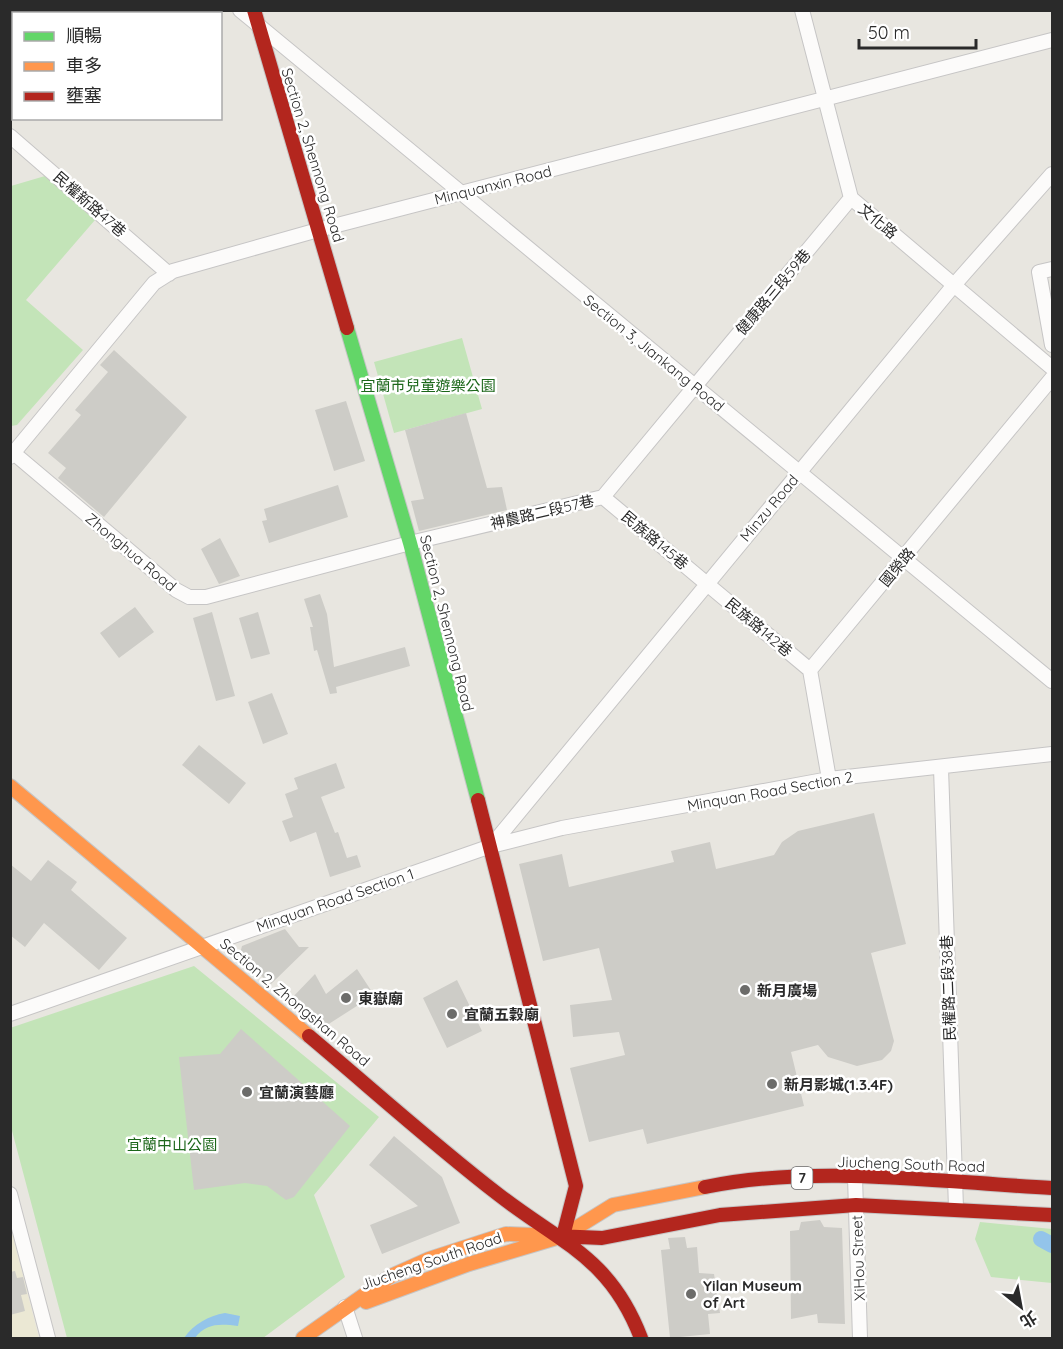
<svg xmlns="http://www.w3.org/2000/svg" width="1063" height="1349" font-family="Quicksand,'Noto Sans TC',sans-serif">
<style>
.education{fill:#ebe8d4}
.green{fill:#c3e4b8}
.water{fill:#93c4ea}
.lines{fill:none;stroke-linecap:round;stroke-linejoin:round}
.canal{stroke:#93c4ea;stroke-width:16}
.building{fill:#cdccc7}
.street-casing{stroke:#c6c5c5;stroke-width:16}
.fast-casing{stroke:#c6c5c5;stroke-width:16}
.slow-casing{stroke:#c6c5c5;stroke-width:16}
.jam-casing{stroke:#c6c5c5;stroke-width:16}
.street{stroke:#fcfbfa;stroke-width:14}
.fast{stroke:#63d668;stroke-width:14}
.slow{stroke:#ff974d;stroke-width:14}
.jam{stroke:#b3261e;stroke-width:14}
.poi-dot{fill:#6c6c6a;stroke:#fff;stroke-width:2}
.labels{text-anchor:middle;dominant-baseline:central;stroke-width:5;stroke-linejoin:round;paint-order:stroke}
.shield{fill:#fff;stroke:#6a6a6a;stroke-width:1.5}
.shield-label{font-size:14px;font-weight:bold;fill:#2a2a2a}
.street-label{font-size:15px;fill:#2a2a2a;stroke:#fff}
.park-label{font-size:15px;fill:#1c671a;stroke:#fff}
.poi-label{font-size:15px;font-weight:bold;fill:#2a2a2a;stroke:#fff;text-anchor:start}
</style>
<rect width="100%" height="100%" fill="#e8e6e0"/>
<path class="education" d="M10 1225 19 1260 39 1338H11Z"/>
<path class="green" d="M45 176 95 220 26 300 83 350 17 425 11 426V186Z
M462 338 482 409 394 433 374 362Z
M194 966 379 1117 314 1195 345 1277 263 1338H67L11 1127 10 1028Z
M980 1222 1052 1229V1283L991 1277 975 1239Z"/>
<path class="water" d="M225 1313 240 1316 238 1326C220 1324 206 1323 195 1338H184C194 1324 208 1316 225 1313Z"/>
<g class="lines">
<path class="canal" d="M1041 1239 1052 1245"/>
</g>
<path class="building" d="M114 350 187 417 104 517 58 478 66 468 48 453 81 415 75 410 108 372 100 365Z
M346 401 365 461 334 471 315 410Z
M466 413 487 488 502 487 507 510 419 531 411 501 424 499 405 430Z
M338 485 348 517 269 543 262 521 267 520 264 509Z
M220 538 240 576 219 584 201 549Z
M320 594 327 614 334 667 405 647 410 666 336 687 337 693 330 694 317 650 314 651 310 627H313L304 599Z
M135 607 154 632 119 658 100 633Z
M212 612 235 696 216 701 193 618Z
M258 612 270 654 251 659 239 618Z
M272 693 288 734 263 744 248 702Z
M199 745 246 783 229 804 182 765Z
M336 763 345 788 321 797 335 833 338 832 347 858 357 855 361 867 330 877 316 832 290 842 282 821 293 817 285 794 298 789 294 778Z
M874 813 906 944 871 953 894 1041 891 1051 882 1060 857 1066 828 1057 818 1045 791 1052 804 1106 647 1144 643 1129 589 1142 570 1068 625 1055 619 1032 573 1037 570 1005 612 1000 599 948 543 961 519 864 562 854 569 887 674 862 671 851 710 842 716 869 774 855 782 842 798 831Z
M48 860 77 882 71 890 127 938 99 970 44 923 25 947 10 935V864L31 881Z
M285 929 299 947H309L271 984 239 957 242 946Z
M357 969 374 995 324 1027 289 1001 315 974 326 994Z
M457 980 482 1031 447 1048 423 998Z
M241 1029 350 1126 294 1197 286 1200 267 1186 245 1183 194 1190 179 1057 220 1054Z
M394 1136 442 1177 460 1223 382 1254 370 1225 418 1206 369 1165Z
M820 1220 824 1227 842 1228 845 1324 818 1323 817 1314 791 1319 790 1231 799 1230 801 1222Z
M685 1237 687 1248 697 1247 699 1273 714 1274 720 1313 708 1314 710 1334 670 1338 661 1250 670 1249 668 1238Z
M15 1271 17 1278 23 1277 27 1294 21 1295 25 1311 10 1315V1272Z"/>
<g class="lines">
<g class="street-casing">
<path id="street" d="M240 10 1052 681
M802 10 851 198 1052 368
M10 136 169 274
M1052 269 1039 272 1052 345
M10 450 176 590 189 597H206L410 543 603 497 851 198
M10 457 154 283 173 271 318 230 1052 40
M603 497 810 670
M941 768 956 1208
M829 779 810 670 1052 378
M491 846 954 285 1052 174
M10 1014 491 846 562 828 829 779 1052 754
M855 1177 860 1338
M10 1194 48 1338
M345 1307 355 1338"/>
</g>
<g class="fast-casing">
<path id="fast" d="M347 328 410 543 478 800"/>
</g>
<g class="slow-casing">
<path id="slow" d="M10 786 309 1036
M366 1302 469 1264 563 1236 613 1205 705 1187
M303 1338 391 1276 429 1259 506 1234 557 1236"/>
</g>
<g class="jam-casing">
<path id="jam" d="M254 10 347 328
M478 800 576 1186 563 1236
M309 1036C372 1089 434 1145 499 1195 562 1244 610 1257 641 1338
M705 1187C817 1164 938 1182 1052 1188
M557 1236 602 1238 720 1215 856 1205 1052 1215"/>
</g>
<use href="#street" class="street"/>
<use href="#fast" class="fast"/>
<use href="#slow" class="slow"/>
<use href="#jam" class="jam"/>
</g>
<g class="poi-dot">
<circle cx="745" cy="990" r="6"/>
<circle cx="346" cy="998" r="6"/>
<circle cx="452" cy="1014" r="6"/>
<circle cx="772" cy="1084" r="6"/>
<circle cx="247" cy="1092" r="6"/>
<circle cx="691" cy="1294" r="6"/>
</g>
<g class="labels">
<rect class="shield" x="791.5" y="1167" width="21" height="22" rx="4.5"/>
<g class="shield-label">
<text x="802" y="1178">7</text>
</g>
<g class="street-label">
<text transform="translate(313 155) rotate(73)">Section 2, Shennong Road</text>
<text transform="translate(493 185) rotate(-14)">Minquanxin Road</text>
<text transform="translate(90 204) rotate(41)">民權新路47巷</text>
<text transform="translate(878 221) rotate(40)">文化路</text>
<text transform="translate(773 292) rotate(-50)">健康路三段59巷</text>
<text transform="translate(654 353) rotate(39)">Section 3, Jiankang Road</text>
<text transform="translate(769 508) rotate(-50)">Minzu Road</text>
<text transform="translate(542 512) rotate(-13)">神農路二段57巷</text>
<text transform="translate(655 540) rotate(40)">民族路145巷</text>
<text transform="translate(131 552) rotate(40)">Zhonghua Road</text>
<text transform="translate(897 567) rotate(-50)">國榮路</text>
<text transform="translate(447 623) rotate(76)">Section 2, Shennong Road</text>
<text transform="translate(759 627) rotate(40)">民族路142巷</text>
<text transform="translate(770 791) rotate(-10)">Minquan Road Section 2</text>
<text transform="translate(335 900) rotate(-19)">Minquan Road Section 1</text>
<text transform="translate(948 988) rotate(-92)">民權路二段38巷</text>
<text transform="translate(295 1002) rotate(40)">Section 2, Zhongshan Road</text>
<text transform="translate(911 1164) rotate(2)">Jiucheng South Road</text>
<text transform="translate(858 1258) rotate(-92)">XiHou Street</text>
<text transform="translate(431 1261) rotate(-19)">Jiucheng South Road</text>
</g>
<g class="park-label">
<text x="428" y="385">宜蘭市兒童遊樂公園</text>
<text x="172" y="1144">宜蘭中山公園</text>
</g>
<g class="poi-label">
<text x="757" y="990">新月廣場</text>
<text x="358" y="998">東嶽廟</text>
<text x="464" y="1014">宜蘭五穀廟</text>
<text x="784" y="1084">新月影城(1.3.4F)</text>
<text x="259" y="1092">宜蘭演藝廳</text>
<text x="703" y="1285">Yilan Museum<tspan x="703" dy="17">of Art</tspan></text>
</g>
</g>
<rect width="1063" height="1349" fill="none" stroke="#2a2a2a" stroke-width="24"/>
<rect x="12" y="12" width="210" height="108" fill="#ffffff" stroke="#aaaaaa" stroke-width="1.5"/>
<rect x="24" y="32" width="30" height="9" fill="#63d668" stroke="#aaaaaa" stroke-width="1.5"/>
<text x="66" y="42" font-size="18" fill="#2a2a2a">順暢</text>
<rect x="24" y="62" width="30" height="9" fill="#ff974d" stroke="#aaaaaa" stroke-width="1.5"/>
<text x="66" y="72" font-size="18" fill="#2a2a2a">車多</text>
<rect x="24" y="92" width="30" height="9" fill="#b3261e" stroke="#aaaaaa" stroke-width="1.5"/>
<text x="66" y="102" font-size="18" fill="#2a2a2a">壅塞</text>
<g transform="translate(1021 1307) rotate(149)" stroke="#ffffff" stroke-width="4.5" paint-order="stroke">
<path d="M0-4.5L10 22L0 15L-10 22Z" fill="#2a2a2a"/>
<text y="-9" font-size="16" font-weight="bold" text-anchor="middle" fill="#2a2a2a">北</text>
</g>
<path d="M859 39v9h117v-9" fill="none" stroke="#2a2a2a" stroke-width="3"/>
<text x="868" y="39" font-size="18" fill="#2a2a2a" stroke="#ffffff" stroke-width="4.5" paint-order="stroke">50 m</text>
</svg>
